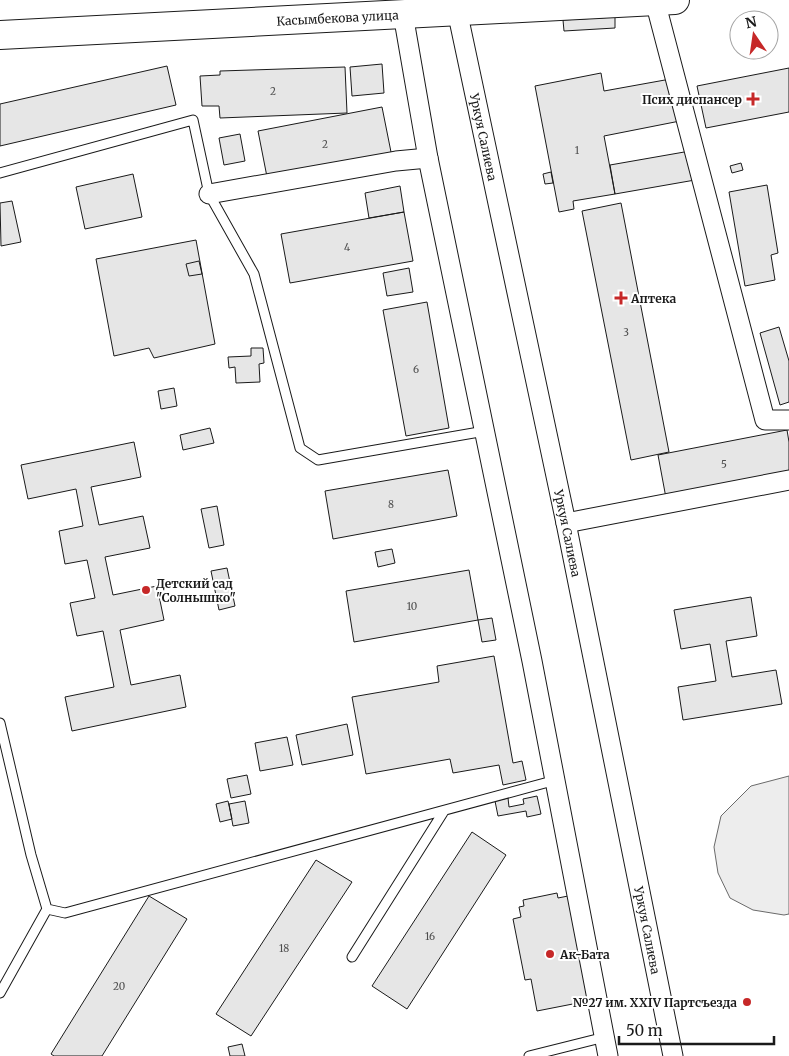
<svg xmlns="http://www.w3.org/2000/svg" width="789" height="1056" font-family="Merriweather,serif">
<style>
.green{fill:#ededed;stroke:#6a6a6a}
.building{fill:#e6e6e6;stroke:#1a1a1a}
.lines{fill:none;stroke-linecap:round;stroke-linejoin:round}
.service-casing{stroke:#1a1a1a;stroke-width:11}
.minor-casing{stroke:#1a1a1a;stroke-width:21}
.trunk-casing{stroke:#1a1a1a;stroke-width:30}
.service{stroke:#fff;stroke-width:9}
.minor{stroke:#fff;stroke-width:19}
.trunk{stroke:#fff;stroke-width:28}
.poi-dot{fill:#c62828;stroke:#fff;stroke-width:2}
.labels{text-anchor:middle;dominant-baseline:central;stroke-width:4;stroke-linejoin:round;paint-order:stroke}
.number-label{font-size:10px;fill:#4d4d4d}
.street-label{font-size:12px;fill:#1a1a1a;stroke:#fff}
.poi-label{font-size:12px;font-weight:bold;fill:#1a1a1a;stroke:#fff;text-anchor:start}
</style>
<rect width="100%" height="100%" fill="#fff"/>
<path class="green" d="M789 776V914L784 915 753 910 730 898 718 873 714 847 721 816 751 786Z"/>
<path class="building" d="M615 17V28L564 31 563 20Z
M382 64 384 93 352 96 350 67Z
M167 66 176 105 0 146V104Z
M345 67 347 113 220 118 219 106H202L200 76 220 75V71Z
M789 68V112L706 128 697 86Z
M601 73 604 91 676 78 685 120 604 136 615 194 573 201 574 209 559 212 535 86Z
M382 107 392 157 268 182 258 131Z
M240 134 245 161 224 165 219 138Z
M690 151 695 180 615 194 610 165Z
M741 163 743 170 732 173 730 166Z
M551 172 553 183 545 184 543 174Z
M133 174 142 217 85 229 76 187Z
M767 185 778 253 771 255 775 280 745 286 729 192Z
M400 186 404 212 369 218 365 193Z
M12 201 21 242 1 246 0 203Z
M621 203 669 452 631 460 582 211Z
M404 212 413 261 290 283 281 234Z
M196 240 215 344 154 358 149 348 114 356 96 259Z
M199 261 202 274 189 276 186 264Z
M409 268 413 292 387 296 383 273Z
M427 302 449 428 406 436 383 310Z
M779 327 789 361V402L780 405 760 333Z
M251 348H263L264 363 259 364 260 382 236 383 235 367 229 368 228 357 251 356Z
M174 388 177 406 161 409 158 391Z
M210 428 214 443 183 450 180 435Z
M787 430 789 442V474L666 498 658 455Z
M134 442 141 477 91 487 99 525 143 516 150 548 105 557 113 595 157 586 164 620 120 630 131 685 180 675 186 707 72 731 65 697 114 687 103 631 77 636 70 603 95 598 87 560 65 564 59 531 83 526 76 489 28 499 21 465Z
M448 470 457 516 333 539 325 491Z
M217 506 224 545 209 548 201 509Z
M392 549 395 563 378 567 375 552Z
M227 568 235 606 219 610 211 571Z
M469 570 478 620 354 642 346 591Z
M751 597 757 636 726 641 732 677 776 670 782 704 683 720 678 687 716 681 710 644 681 649 674 610Z
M492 618 496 640 482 642 478 620Z
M494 656 513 763 522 761 526 780 503 785 499 765 453 773 450 759 366 774 352 697 439 682 437 666Z
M347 724 353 755 302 765 296 735Z
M287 737 293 765 260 771 255 743Z
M247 775 251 794 231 798 227 779Z
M537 796 541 814 527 817 526 811 498 816 495 801 508 798 509 807 524 804 523 799Z
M228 801 232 819 220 822 216 804Z
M245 801 249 823 233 826 229 804Z
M472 832 506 855 407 1009 372 986Z
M316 860 352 882 251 1036 216 1014Z
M557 893 558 898 568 896 588 1001 537 1011 531 979 525 980 513 919 521 917 519 907 524 906 523 900Z
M149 896 187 919 102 1056H54L51 1054Z
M242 1044 245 1056H230L228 1047Z"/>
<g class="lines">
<g class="service-casing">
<path id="service" d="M0 173 193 120 209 194 254 274 300 448 318 460 485 431
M0 723 31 855 47 909 65 913 556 780
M352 957 444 811
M0 993 47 909
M529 1056 605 1037"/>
</g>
<g class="minor-casing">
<g id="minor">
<path id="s1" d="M455 1 566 523 673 1056"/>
<path d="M655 1 765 420H789"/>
<path d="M403 14 428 158 532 661 608 1056"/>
<path d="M209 194 396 161 428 158"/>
<path d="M566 523 789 480"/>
</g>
</g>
<g class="trunk-casing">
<g id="trunk">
<path id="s2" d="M0 35 675 0"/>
</g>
</g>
<use href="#service" class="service"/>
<use href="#minor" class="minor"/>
<use href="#trunk" class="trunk"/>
</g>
<g class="poi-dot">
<path d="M750.5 91.5h5v5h5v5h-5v5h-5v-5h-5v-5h5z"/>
<path d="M618.5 290.5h5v5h5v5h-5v5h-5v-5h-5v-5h5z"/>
<circle cx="146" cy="590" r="5"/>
<circle cx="550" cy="954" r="5"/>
<circle cx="747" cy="1002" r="5"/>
</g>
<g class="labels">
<g class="number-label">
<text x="273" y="91">2</text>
<text x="325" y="144">2</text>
<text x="577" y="150">1</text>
<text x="347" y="247">4</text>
<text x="626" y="332">3</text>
<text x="416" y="369">6</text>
<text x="724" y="464">5</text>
<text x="391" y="504">8</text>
<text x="412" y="606">10</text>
<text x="430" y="936">16</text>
<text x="284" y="948">18</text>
<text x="119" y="986">20</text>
</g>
<g class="street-label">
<text stroke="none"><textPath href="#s2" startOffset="338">Касымбекова улица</textPath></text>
<text stroke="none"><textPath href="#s1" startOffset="139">Уркуя Салиева</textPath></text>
<text stroke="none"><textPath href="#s1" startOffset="544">Уркуя Салиева</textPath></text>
<text stroke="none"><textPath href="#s1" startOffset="949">Уркуя Салиева</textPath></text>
</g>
<g class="poi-label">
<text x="742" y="99" text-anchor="end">Псих диспансер</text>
<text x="631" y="298">Аптека</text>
<text x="156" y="583">Детский сад<tspan x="156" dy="14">"Солнышко"</tspan></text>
<text x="560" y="954">Ак-Бата</text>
<text x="737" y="1002" text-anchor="end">№27 им. XXIV Партсъезда</text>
</g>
</g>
<g transform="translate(754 35) rotate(347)"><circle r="24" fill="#ffffff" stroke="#a3a3a3"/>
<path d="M0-4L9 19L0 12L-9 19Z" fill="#c62828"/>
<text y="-8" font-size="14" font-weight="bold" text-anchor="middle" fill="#1a1a1a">N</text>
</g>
<path d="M619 1036v8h155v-8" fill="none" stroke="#1a1a1a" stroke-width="2.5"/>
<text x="626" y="1036" font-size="15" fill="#1a1a1a" stroke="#ffffff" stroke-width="4" paint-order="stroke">50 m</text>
</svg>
